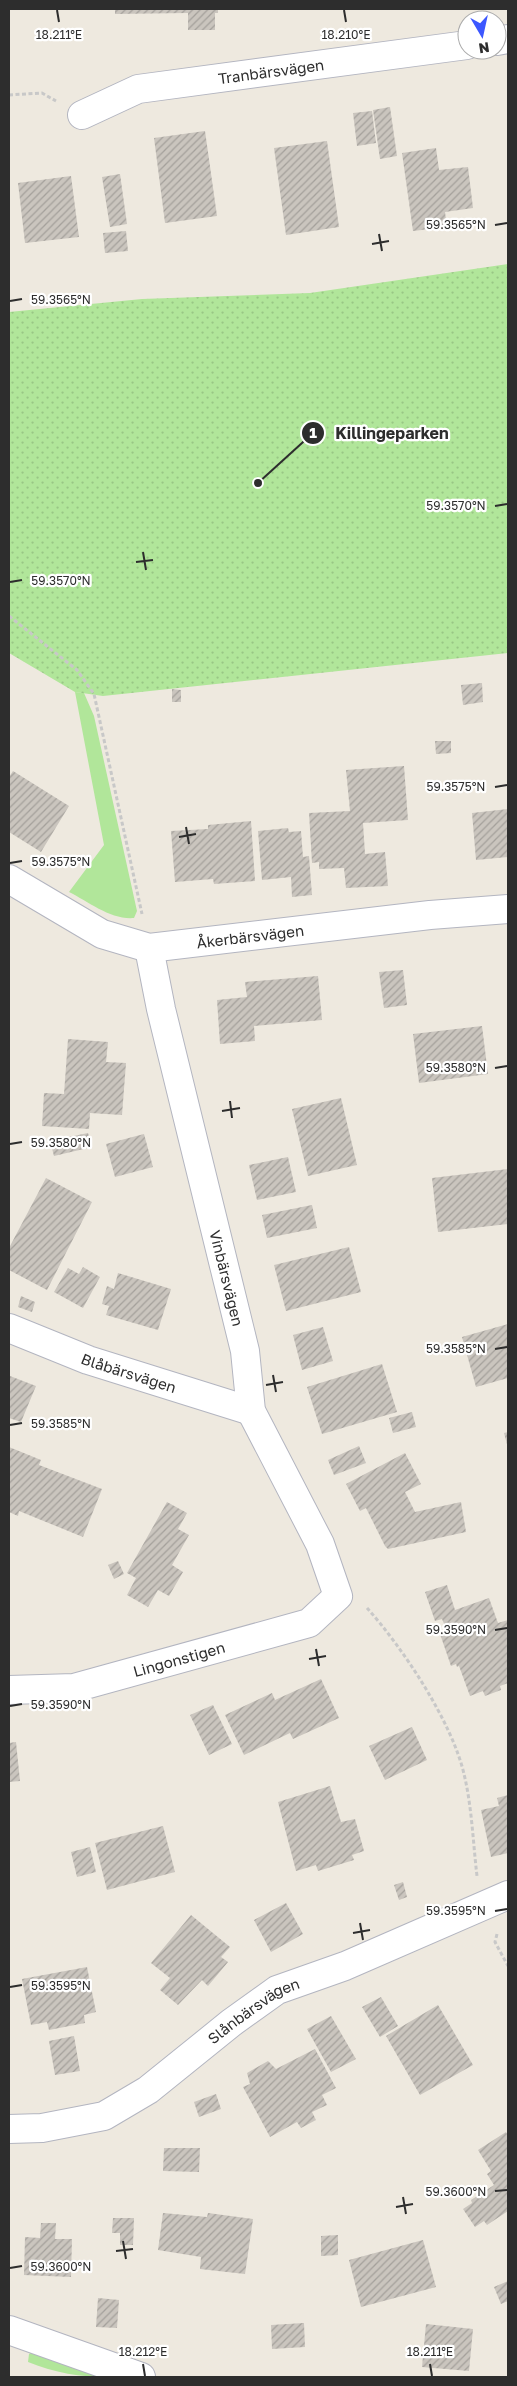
<svg xmlns="http://www.w3.org/2000/svg" width="517" height="2386" font-family="'Golos Text',sans-serif">
<style>
.grass{fill:#b1e69a}
.park{fill:url(#park-dots)}
.building{fill:url(#building-hatch)}
.lines{fill:none;stroke-linecap:round;stroke-linejoin:round}
.street-casing{stroke:#b3b5c0;stroke-width:30}
.path{stroke:#c8c8c8;stroke-width:3;stroke-dasharray:4 2.5;stroke-linecap:butt}
.street{stroke:#fff;stroke-width:28}
.ticks{fill:none;stroke:#2d2d2d;stroke-width:2}
.labels{text-anchor:middle;dominant-baseline:central;stroke-width:4.5;stroke-linejoin:round;paint-order:stroke}
.street-label{font-size:15px;fill:#2d2d2d;stroke:#fff}
.ticks-label{font-size:12px;text-anchor:middle;fill:#2d2d2d;stroke:#fff;stroke-width:4.5;stroke-linejoin:round;paint-order:stroke}
.leader{fill:none;stroke:#2d2d2d;stroke-width:2}
.callout-dot{fill:#2d2d2d;stroke:#fff;stroke-width:2}
.mark-label{font-size:15px;text-anchor:middle;font-weight:bold;fill:#fff}
.callout-label{font-size:16px;text-anchor:middle;font-weight:bold;fill:#2d2d2d;stroke:#fff;stroke-width:4.5;stroke-linejoin:round;paint-order:stroke}
</style>
<defs>
<pattern id="park-dots" width="8" height="8" patternUnits="userSpaceOnUse" patternTransform="scale(1.25)"><rect width="8" height="8" fill="#b1e69a"/><path d="M2 2h.1M6 6h.1" fill="none" stroke="#99c685" stroke-width="1.8" stroke-linecap="round"/></pattern>
<pattern id="building-hatch" width="6" height="6" patternUnits="userSpaceOnUse" patternTransform="scale(1.25)"><rect width="6" height="6" fill="#cac5be"/><path d="M-1 1l2-2M0 6l6-6M5 7l2-2" fill="none" stroke="#a4a09b"/></pattern>
</defs>
<rect width="100%" height="100%" fill="#eee9df"/>
<path class="grass" d="M75 692 84 693 94 716 137 911 134 918C111 920 89 902 69 892L104 845Z
M35 2350 109 2377C80 2377 55 2373 28 2362L29 2354Z"/>
<path class="park" d="M508 264V653L103 696 75 692 9 653V312L142 299 310 293Z"/>
<path class="building" d="M115 9H218V13H215V30H188V13L115 14Z
M390 107 397 156 380 159 373 110Z
M372 111 376 143 357 146 353 113Z
M205 131 217 216 165 223 154 138Z
M327 141 339 227 286 235 274 148Z
M436 148 439 170 468 167 473 208 445 212 447 227 413 231 402 153Z
M120 174 127 224 110 227 102 177Z
M71 176 79 237 25 243 18 183Z
M126 231 128 251 105 253 103 233Z
M482 683 483 702 463 705 461 685Z
M172 689 181 690V702H172Z
M435 741H451V753L436 754Z
M404 766 408 820 363 823 365 854 385 852 388 886 346 888 344 868 319 869V862L312 863 309 813 350 811 346 770Z
M13 771 69 806 41 852 9 832V777Z
M508 809V857L476 860 472 813Z
M251 821 255 881 214 884 213 879 175 882 171 831 208 829V825Z
M288 828 289 832 301 831 303 857 309 856 312 895 292 897 291 877 262 880 258 831Z
M403 970 407 1005 384 1008 379 972Z
M318 976 322 1020 254 1026 255 1041 220 1044 217 1000 247 997 245 982Z
M482 1026 488 1074 419 1083 413 1034Z
M68 1039 108 1042 106 1062 126 1063 122 1115 90 1113 89 1129 42 1126 44 1093 64 1094Z
M341 1098 357 1165 308 1176 292 1109Z
M88 1133 92 1147 54 1156 50 1141Z
M144 1134 153 1167 115 1177 106 1144Z
M288 1157 296 1192 257 1200 249 1165Z
M508 1169V1224L438 1232 432 1178Z
M46 1178 92 1202 47 1290 9 1270V1248Z
M312 1205 317 1228 267 1238 262 1215Z
M349 1247 361 1292 286 1311 274 1265Z
M83 1267 100 1277 83 1308 54 1292 68 1268 79 1274Z
M118 1273 171 1289 158 1330 106 1315 109 1306 102 1304 107 1286 114 1289Z
M21 1296 35 1302 32 1312 18 1307Z
M508 1324V1378L476 1387 462 1337Z
M323 1327 333 1361 302 1370 293 1335Z
M382 1364 397 1412 322 1434 307 1387Z
M10 1376 36 1386 21 1422 9 1418Z
M412 1412 416 1427 393 1433 389 1418Z
M508 1432V1448L504 1433Z
M359 1446 366 1463 334 1475 328 1460Z
M9 1447 41 1460 39 1465 102 1489 83 1537 19 1511 18 1516 9 1512Z
M405 1453 421 1484 405 1492 415 1512 461 1502 466 1532 388 1549 385 1546 366 1508 360 1511 346 1484Z
M167 1502 187 1513 178 1529 189 1535 172 1565 183 1572 169 1596 158 1590 148 1607 127 1595 136 1578 127 1573Z
M118 1561 124 1574 114 1579 108 1565Z
M447 1585 455 1610 489 1598 498 1623 508 1620V1683L500 1686 501 1690 485 1696 483 1691 470 1696 459 1666 457 1667 456 1664 451 1666 440 1634 447 1631 442 1619 435 1621 425 1592Z
M321 1679 339 1718 293 1739 290 1733 244 1755 225 1715 272 1693 275 1700Z
M213 1705 232 1744 209 1755 190 1715Z
M412 1727 427 1760 385 1780 369 1746Z
M16 1742 20 1781 9 1782V1743Z
M330 1786 341 1822 355 1819 364 1851 352 1855 354 1860 318 1871 316 1865 296 1871 278 1802Z
M508 1795V1853L491 1857 481 1810 499 1806 497 1798Z
M163 1826 175 1872 107 1890 95 1843Z
M90 1847 96 1872 77 1877 71 1852Z
M403 1882 407 1897 399 1900 394 1885Z
M286 1903 303 1934 271 1952 254 1920Z
M191 1915 230 1947 221 1957 228 1962 208 1986 202 1980 178 2005 160 1990 170 1978 151 1963Z
M87 1967 96 2012 84 2015 85 2023 49 2030 47 2022 31 2025 22 1979Z
M381 1997 398 2026 380 2037 362 2007Z
M438 2005 473 2065 420 2095 386 2036Z
M331 2016 356 2059 331 2072 307 2029Z
M74 2036 80 2071 55 2075 49 2041Z
M315 2049 336 2088 322 2095 327 2105 312 2112 316 2120 301 2128 297 2122 270 2137 243 2087 250 2084 247 2073 268 2061 276 2069Z
M216 2094 221 2109 199 2117 194 2102Z
M506 2132 508 2136V2211L487 2225 484 2221 475 2227 463 2209 472 2203 471 2200 494 2185 487 2174 491 2171 478 2150Z
M164 2148H200L199 2172 163 2171Z
M163 2213 207 2217 208 2213 253 2219 245 2274 200 2269 201 2257 158 2250Z
M113 2218H134L133 2245H120V2233H112Z
M41 2223H56L55 2239H72L71 2277 24 2275 25 2237 40 2238Z
M338 2235V2255L321 2256V2236Z
M423 2240 436 2287 361 2307 349 2260Z
M508 2281V2301L501 2304 494 2287Z
M98 2298 119 2300 117 2328 96 2327Z
M304 2323 305 2347 272 2349 271 2325Z
M426 2324 473 2329 469 2371 422 2367Z"/>
<g class="lines">
<g class="street-casing">
<g id="street">
<path d="M497 41 508 39"/>
<path id="s1" d="M82 115 138 89 467 45"/>
<path id="s2" d="M9 879 102 934 149 948 430 915 508 909"/>
<path id="s3" d="M9 1328 88 1360 251 1411"/>
<path id="s4" d="M9 1690 74 1688 309 1623 338 1596 320 1544 251 1411 245 1351 161 1009 149 948"/>
<path id="s5" d="M9 2129 42 2128 104 2116 148 2090 231 2023 277 1990 345 1966 508 1895"/>
<path d="M9 2330 141 2377"/>
</g>
</g>
<path class="path" d="M9 95 42 93 56 101
M9 616 77 670 94 694 142 914
M367 1608C403 1648 452 1722 464 1774 472 1807 473 1843 477 1876
M497 1934 495 1942 508 1966"/>
<use href="#street" class="street"/>
</g>
<path class="ticks" d="M57 10 59 22M344 10 346 22M495 225 507 223M379 234 382 251M372 244 389 241M10 301 22 299M495 506 507 504M143 552 146 570M136 562 153 560M10 582 22 580M495 787 507 785M186 827 189 844M179 837 196 834M10 863 22 861M495 1068 507 1066M230 1101 232 1118M222 1111 240 1108M10 1144 22 1142M495 1349 507 1347M273 1375 276 1392M266 1385 283 1382M10 1425 22 1423M495 1630 507 1628M316 1649 319 1666M309 1659 326 1656M10 1706 22 1704M495 1911 507 1909M360 1923 363 1940M353 1933 370 1930M10 1987 22 1985M495 2191 507 2190M403 2197 406 2214M396 2207 413 2204M123 2241 126 2259M116 2251 133 2249M10 2268 22 2266M143 2364 145 2376M430 2364 432 2376"/>
<g class="labels">
<g class="street-label">
<text stroke="none"><textPath href="#s1" startOffset="196">Tranbärsvägen</textPath></text>
<text stroke="none"><textPath href="#s2" startOffset="259">Åkerbärsvägen</textPath></text>
<text transform="translate(227 1278) rotate(76)">Vinbärsvägen</text>
<text stroke="none"><textPath href="#s3" startOffset="128">Blåbärsvägen</textPath></text>
<text stroke="none"><textPath href="#s4" startOffset="174">Lingonstigen</textPath></text>
<text stroke="none"><textPath href="#s5" startOffset="280">Slånbärsvägen</textPath></text>
</g>
</g>
<g class="ticks-label">
<text x="59" y="39">18.211°E</text>
<text x="346" y="39">18.210°E</text>
<text x="456" y="229">59.3565°N</text>
<text x="61" y="304">59.3565°N</text>
<text x="456" y="510">59.3570°N</text>
<text x="61" y="585">59.3570°N</text>
<text x="456" y="791">59.3575°N</text>
<text x="61" y="866">59.3575°N</text>
<text x="456" y="1072">59.3580°N</text>
<text x="61" y="1147">59.3580°N</text>
<text x="456" y="1353">59.3585°N</text>
<text x="61" y="1428">59.3585°N</text>
<text x="456" y="1634">59.3590°N</text>
<text x="61" y="1709">59.3590°N</text>
<text x="456" y="1915">59.3595°N</text>
<text x="61" y="1990">59.3595°N</text>
<text x="456" y="2196">59.3600°N</text>
<text x="61" y="2271">59.3600°N</text>
<text x="143" y="2356">18.212°E</text>
<text x="430" y="2356">18.211°E</text>
</g>
<path class="leader" d="M258 483L313 433"/>
<g class="callout-dot">
<circle cx="258" cy="483" r="5"/>
<circle cx="313" cy="433" r="12"/>
</g>
<g class="mark-label">
<text x="313" y="438">1</text>
</g>
<g class="callout-label">
<text x="392" y="439">Killingeparken</text>
</g>
<rect width="517" height="2386" fill="none" stroke="#2d2d2d" stroke-width="20"/>
<g transform="translate(482 35) rotate(171)"><circle r="24" fill="#ffffff" stroke="#ababab"/>
<path d="M0-4L9 19L0 12L-9 19Z" fill="#3c57ff"/>
<text y="-8" font-size="14" font-weight="bold" text-anchor="middle" fill="#2d2d2d">N</text>
</g>
</svg>
